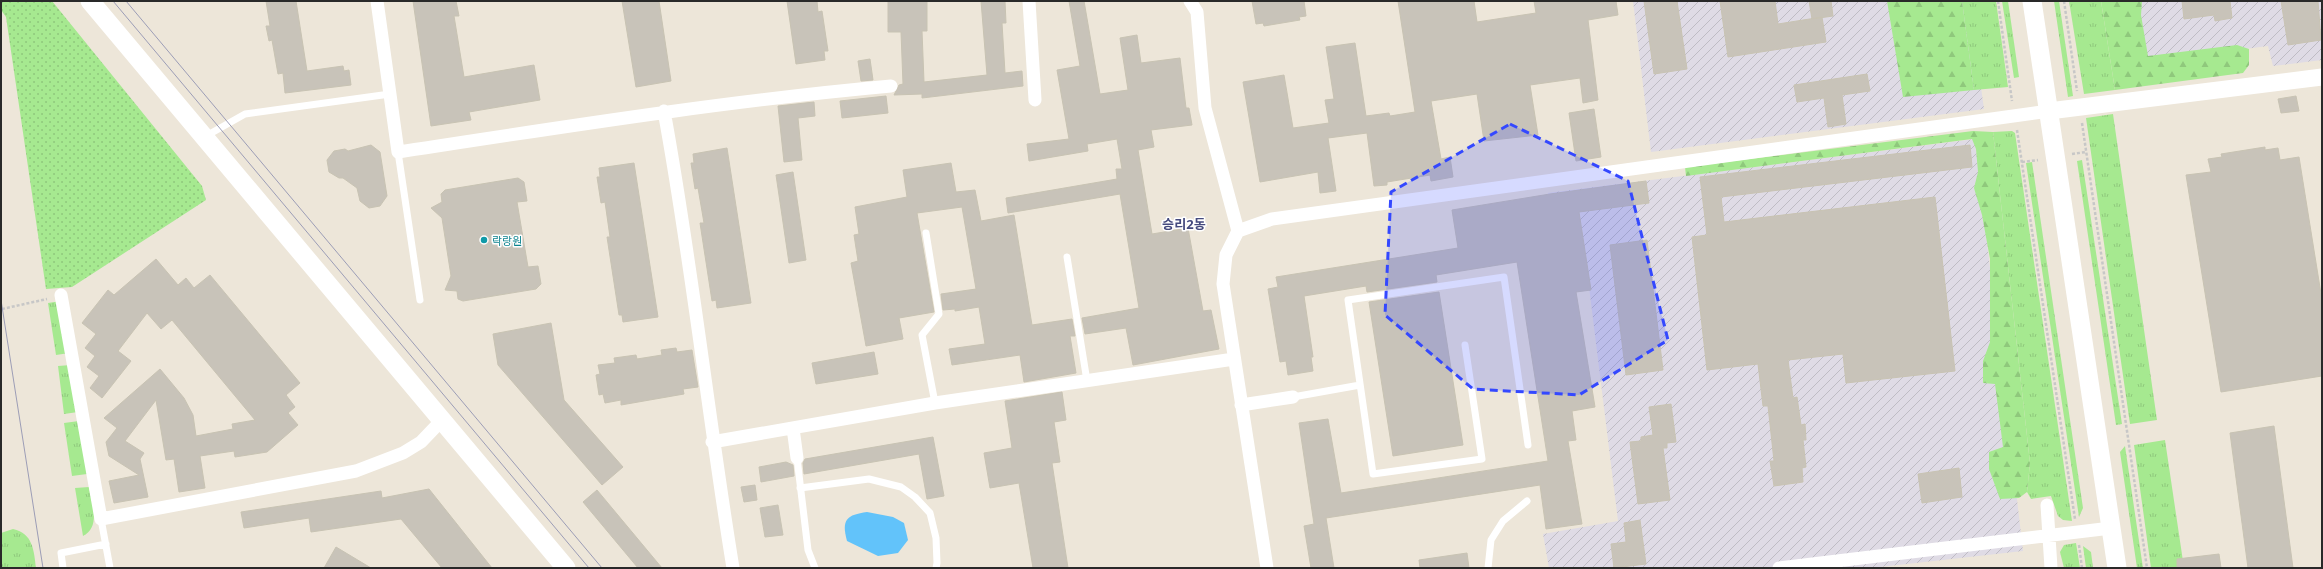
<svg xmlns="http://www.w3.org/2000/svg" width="2323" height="569" font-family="'Noto Sans','Noto Sans KR',sans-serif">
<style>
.industrial{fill:url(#industrial-furrows)}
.grass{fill:url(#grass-tufts)}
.forest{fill:url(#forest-firs)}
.park{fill:url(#park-dots)}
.water{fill:#62c3fa}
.building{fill:#c8c3b9;stroke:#c8c3b3}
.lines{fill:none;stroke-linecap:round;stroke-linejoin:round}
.path{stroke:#c7c7c7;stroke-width:2.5;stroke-dasharray:3 2;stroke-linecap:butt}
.service{stroke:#fff;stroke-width:7}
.minor{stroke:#fff;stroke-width:13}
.tertiary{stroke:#fff;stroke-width:17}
.secondary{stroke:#fff;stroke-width:19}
.tram{stroke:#9c9db6;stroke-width:1}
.marked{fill:#3448ff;fill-opacity:0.2;stroke:#3448ff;stroke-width:3;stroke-dasharray:8 5;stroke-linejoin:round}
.culture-dot{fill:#0f9aa8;stroke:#fff;stroke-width:1.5}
.labels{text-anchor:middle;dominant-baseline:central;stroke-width:3;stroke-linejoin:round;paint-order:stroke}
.culture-label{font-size:11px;fill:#0d838f;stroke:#fff;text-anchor:start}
.quarter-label{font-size:13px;font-weight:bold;fill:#454a7e;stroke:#fff}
</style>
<defs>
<pattern id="industrial-furrows" width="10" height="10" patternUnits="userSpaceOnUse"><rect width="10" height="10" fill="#dfdbe5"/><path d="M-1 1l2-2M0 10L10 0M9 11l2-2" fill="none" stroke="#bfbcc4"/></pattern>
<pattern id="grass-tufts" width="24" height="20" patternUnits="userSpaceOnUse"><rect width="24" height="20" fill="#a6e990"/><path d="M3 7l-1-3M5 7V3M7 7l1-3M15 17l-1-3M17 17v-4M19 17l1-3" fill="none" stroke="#8fc87c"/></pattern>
<pattern id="forest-firs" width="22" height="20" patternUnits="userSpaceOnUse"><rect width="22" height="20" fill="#a6e990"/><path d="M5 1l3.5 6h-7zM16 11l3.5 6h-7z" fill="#8fc87c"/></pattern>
<pattern id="park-dots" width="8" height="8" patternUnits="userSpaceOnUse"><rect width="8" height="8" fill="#a6e990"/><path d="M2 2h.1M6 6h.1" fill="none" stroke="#8fc87c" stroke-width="1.8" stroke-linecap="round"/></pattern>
</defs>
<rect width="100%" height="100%" fill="#ede6d9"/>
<path class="industrial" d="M1633 1H1969L1984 109 1651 152Z
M2127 1H2322V60L2273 66 2268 46 2137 63Z
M1975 139 2023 551 1871 568H1549L1543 534 1618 521 1582 230 1553 231 1548 193Z"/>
<path class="grass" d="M1962 1H1996L2008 87 1974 90Z
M2002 1H2008L2019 77 2014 78Z
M2054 1H2059L2073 96 2068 97Z
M2069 1H2101L2115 90 2084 94Z
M2113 114 2157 420 2130 424 2086 118Z
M2012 131 2015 133 2072 521 2063 520 2058 516 2051 496 2031 499 2027 492 2030 463 1993 132Z
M2082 160 2122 424 2116 425 2077 161Z
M2032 162 2083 508 2079 517 2026 163Z
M61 301 69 353 56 355 48 303Z
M71 365 78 412 64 414 58 366Z
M79 421 87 474 72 476 64 423Z
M2165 440 2184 568H2151L2134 445Z
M2125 446 2143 568H2137L2120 452Z
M89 487C92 503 101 527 83 536L75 488Z
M13 529C33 533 34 551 36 568H1V533Z
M2076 543 2080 568H2064L2060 552 2064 545Z
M2083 546 2091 552 2093 568H2086Z"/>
<path class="forest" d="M1887 1H1962L1974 90 1903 97Z
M2101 1H2142L2141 15 2148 56 2237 45 2249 49V65L2243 73 2115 90Z
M1973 131 1993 132 2030 463 2027 492 2019 498 2000 499 1989 469V452L2003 447 1995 384 1983 383V361L1990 342V259L1982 215 1974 188 1978 172 1976 149 1972 139 1686 176 1685 167Z"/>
<path class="park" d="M1 1H52L202 186 206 200 72 287 46 289 6 17 1 10Z"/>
<path class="water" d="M867 512 893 517 904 523 908 540 898 553 878 556 847 541C841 519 847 515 867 512Z"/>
<path class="building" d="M266 1H296L307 71 343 66 344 71 349 70 351 85 285 93 283 73 278 74 272 40 269 41 266 26H270Z
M413 1H456L459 16H454L464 77 534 65 540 100 469 112 471 120 431 126Z
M622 1H659L671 81 636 87Z
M787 1H817L818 12 822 11 828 51H824L825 60 796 64Z
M888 1H927V31H922L924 82 987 75 981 1H1005L1006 23H1002L1005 73 1022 71 1023 86 922 98V94L894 95 899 85 903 84 901 32H888Z
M1069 1H1084L1100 94 1128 90 1120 38 1137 35 1141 63 1180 58 1186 108H1189L1192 125 1151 130 1154 147 1138 150 1152 234 1188 228 1203 311 1211 310 1219 349 1133 365 1126 328 1085 334 1082 318 1139 308 1120 194 1008 213 1006 198 1117 179 1116 169H1122L1117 139 1087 144 1088 151 1029 161 1027 144 1069 139 1057 70 1080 66Z
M1252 1H1304L1306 16 1299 17 1300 20 1264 26 1263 23 1256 24Z
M1398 1H1474L1477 22 1536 13 1534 1H1616L1618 15 1588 20 1598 100 1583 103 1580 78 1530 85 1538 135 1484 141 1477 94 1431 101 1441 159 1450 157 1453 177 1431 181 1430 175 1387 182V185L1374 186 1367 133 1328 138 1336 191 1320 193 1318 172 1260 182 1243 82 1284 75 1293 128 1329 123 1325 100 1334 99 1326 47 1355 43 1366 116 1389 113 1390 116 1415 112Z
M1644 1H1677L1687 69 1654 74Z
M1720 1H1775L1778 24 1822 17 1826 42 1728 57Z
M1809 1H1831L1833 16 1812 19Z
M2182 1H2230L2232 18 2215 21 2214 15 2184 19Z
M2281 1H2318L2321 40 2288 45Z
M870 59 873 80 861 81 858 61Z
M1867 74 1870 91 1842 95 1846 124 1828 127 1824 98 1797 102 1794 85Z
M886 96 888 113 842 118 840 101Z
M2296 96 2299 111 2281 113 2278 99Z
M814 102 815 116 798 118 802 160 784 162 778 106Z
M1594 109 1601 157 1576 161 1569 113Z
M371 145 380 152 387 196 380 206 369 208 360 201 357 188 343 178H339L329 172 327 160 334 151 345 149 348 151Z
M1970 145 1972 167 1721 197 1724 222 1935 197 1955 371 1846 383 1843 354 1788 360 1793 398 1797 397 1801 425 1805 424 1806 440H1803L1806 467 1802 468 1803 482 1774 486 1770 461H1774L1768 406H1763L1758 364 1707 370 1692 237 1707 235 1700 177Z
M2265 147V150L2278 148 2280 160 2299 157 2322 300V376L2221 392 2186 175 2211 172 2208 159 2222 157 2221 154Z
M727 148 751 303 717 308 716 300 712 301 700 223H704L698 188 695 189 691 163H694L693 154Z
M634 163 658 317 623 322 622 315H619L607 237H610L605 202 601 203 597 177H600L599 168Z
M951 163 956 192 975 190 981 221 1014 215 1032 325 1072 319 1075 336H1070L1076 373 1024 382 1020 355 952 365 949 349 985 344 979 307 955 311V309L943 310 941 294 976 289 962 207 917 213 934 312 899 318 903 339 866 346 851 263 858 261 854 235 859 234 855 207 907 197 903 170Z
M793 172 806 260 789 263 776 175Z
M518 178 524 182 527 201 517 202 528 267 538 266 541 284 536 289 463 301 458 299 457 291 445 290 451 276 442 218 431 208 442 202 441 194 445 190Z
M1646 181 1649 203 1579 212 1591 290 1576 292 1595 407 1572 411 1576 440 1568 441 1582 524 1546 529 1540 485 1326 518 1334 568H1311L1304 526 1314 524 1299 423 1328 419 1341 493 1548 461 1517 262 1436 275 1437 282 1367 292 1366 286 1304 296 1313 357H1311L1313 371 1288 375 1286 361 1280 362 1268 289 1278 287 1276 277 1458 248 1452 210 1550 194Z
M1647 240 1663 370 1626 375 1610 245Z
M156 259 178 285 186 278 194 288 210 275 300 383 286 395 295 407 288 413 298 425 267 452 235 457 234 451 200 456 205 488 179 492 174 459 166 460 156 400 125 441 144 453 140 459 148 497 114 503 109 481 139 475 109 456 106 442 117 428 104 418 160 369 184 398 193 415 196 436 233 429 232 424 255 420 172 320 161 329 147 313 118 351 131 361 102 398 90 388 99 376 87 367 95 356 85 348 96 334 82 323 108 290 114 295Z
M1439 292 1463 445 1393 456 1369 302Z
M551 323 564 400 623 467 602 485 498 365 493 334Z
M676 348 677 352 692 350 698 387 683 389 684 394 621 405V400L605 403 603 394 599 395 596 375 600 374 598 365 615 363 614 358 636 355 637 359 662 355 661 350Z
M874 352 878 374 816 384 812 363Z
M1062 392 1066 420 1054 422 1060 462 1052 463 1068 568H1033L1019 483 990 488 984 453 1012 448 1005 401Z
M1671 404 1676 442 1667 443V448H1663L1670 500 1638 504 1630 442 1641 441V437L1653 435 1649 407Z
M2274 426 2293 568H2248L2230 433Z
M933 437 944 496 927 499 919 454 804 474 803 463 805 459Z
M786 462 793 465 794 476 761 482 759 467Z
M1959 468 1962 497 1922 503 1918 474Z
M755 485 757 500 744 502 741 487Z
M429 489 492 568H442L401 519 311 532 309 518 244 528 241 512 381 491 382 498Z
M597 490 662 568H638L583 502Z
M778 505 783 535 765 537 760 508Z
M1640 520 1646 564 1614 568 1611 544 1626 542 1624 523Z
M336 547 371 568H324Z
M1467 553 1469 568H1420L1419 560Z
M2219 554 2221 568H2177V559Z"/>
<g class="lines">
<path class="path" d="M1998 1 2012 101
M2064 1 2077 91
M2082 123 2147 568
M2017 130 2075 519
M2072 154 2086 152
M2022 162 2038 160
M2 309 47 299
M2079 545 2082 568"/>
<path class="service" d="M206 136 245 114 390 94
M398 152 420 300
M926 233 939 314 922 335 935 403
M1067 257 1087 381
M1465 345 1482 459 1373 474 1348 300 1504 277 1528 445
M1293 397 1360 385
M797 458 808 550 815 568
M800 488 869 479 901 487 915 497 930 513 936 538 937 563 936 568
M101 519 110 568
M63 568 61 553 106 544
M1488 568 1491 540 1503 521 1527 501"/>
<path class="minor" d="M377 1 398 152C562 127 726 101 891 86
M1029 1 1035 100
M1190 1 1197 12 1205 108 1238 231
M664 111C692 263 708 416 733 568
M61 295 101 519 356 471 403 453 421 442 442 420
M1241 405 1293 397
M793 428 797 458
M712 442 935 403 1234 359
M2047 505 2051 568
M1267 568 1223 284 1226 255 1238 231 1272 219 2049 111
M1779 568 2111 528"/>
<path class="tertiary" d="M2049 111 2322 77"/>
<path class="secondary" d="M90 1 566 568
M2032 1 2117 568"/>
<path class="tram" d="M113 1 589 568
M126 1 602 568
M1 300 43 568"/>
</g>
<path class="marked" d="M1510 124 1628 181 1668 340 1579 395 1473 389 1385 315 1391 192Z"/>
<circle class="culture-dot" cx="484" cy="240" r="4"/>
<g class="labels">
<g class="culture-label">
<text x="492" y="240">락랑원</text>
</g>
<g class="quarter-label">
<text x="1184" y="224">승리2동</text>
</g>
</g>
<rect width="2323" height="569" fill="none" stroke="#292929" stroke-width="4"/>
</svg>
